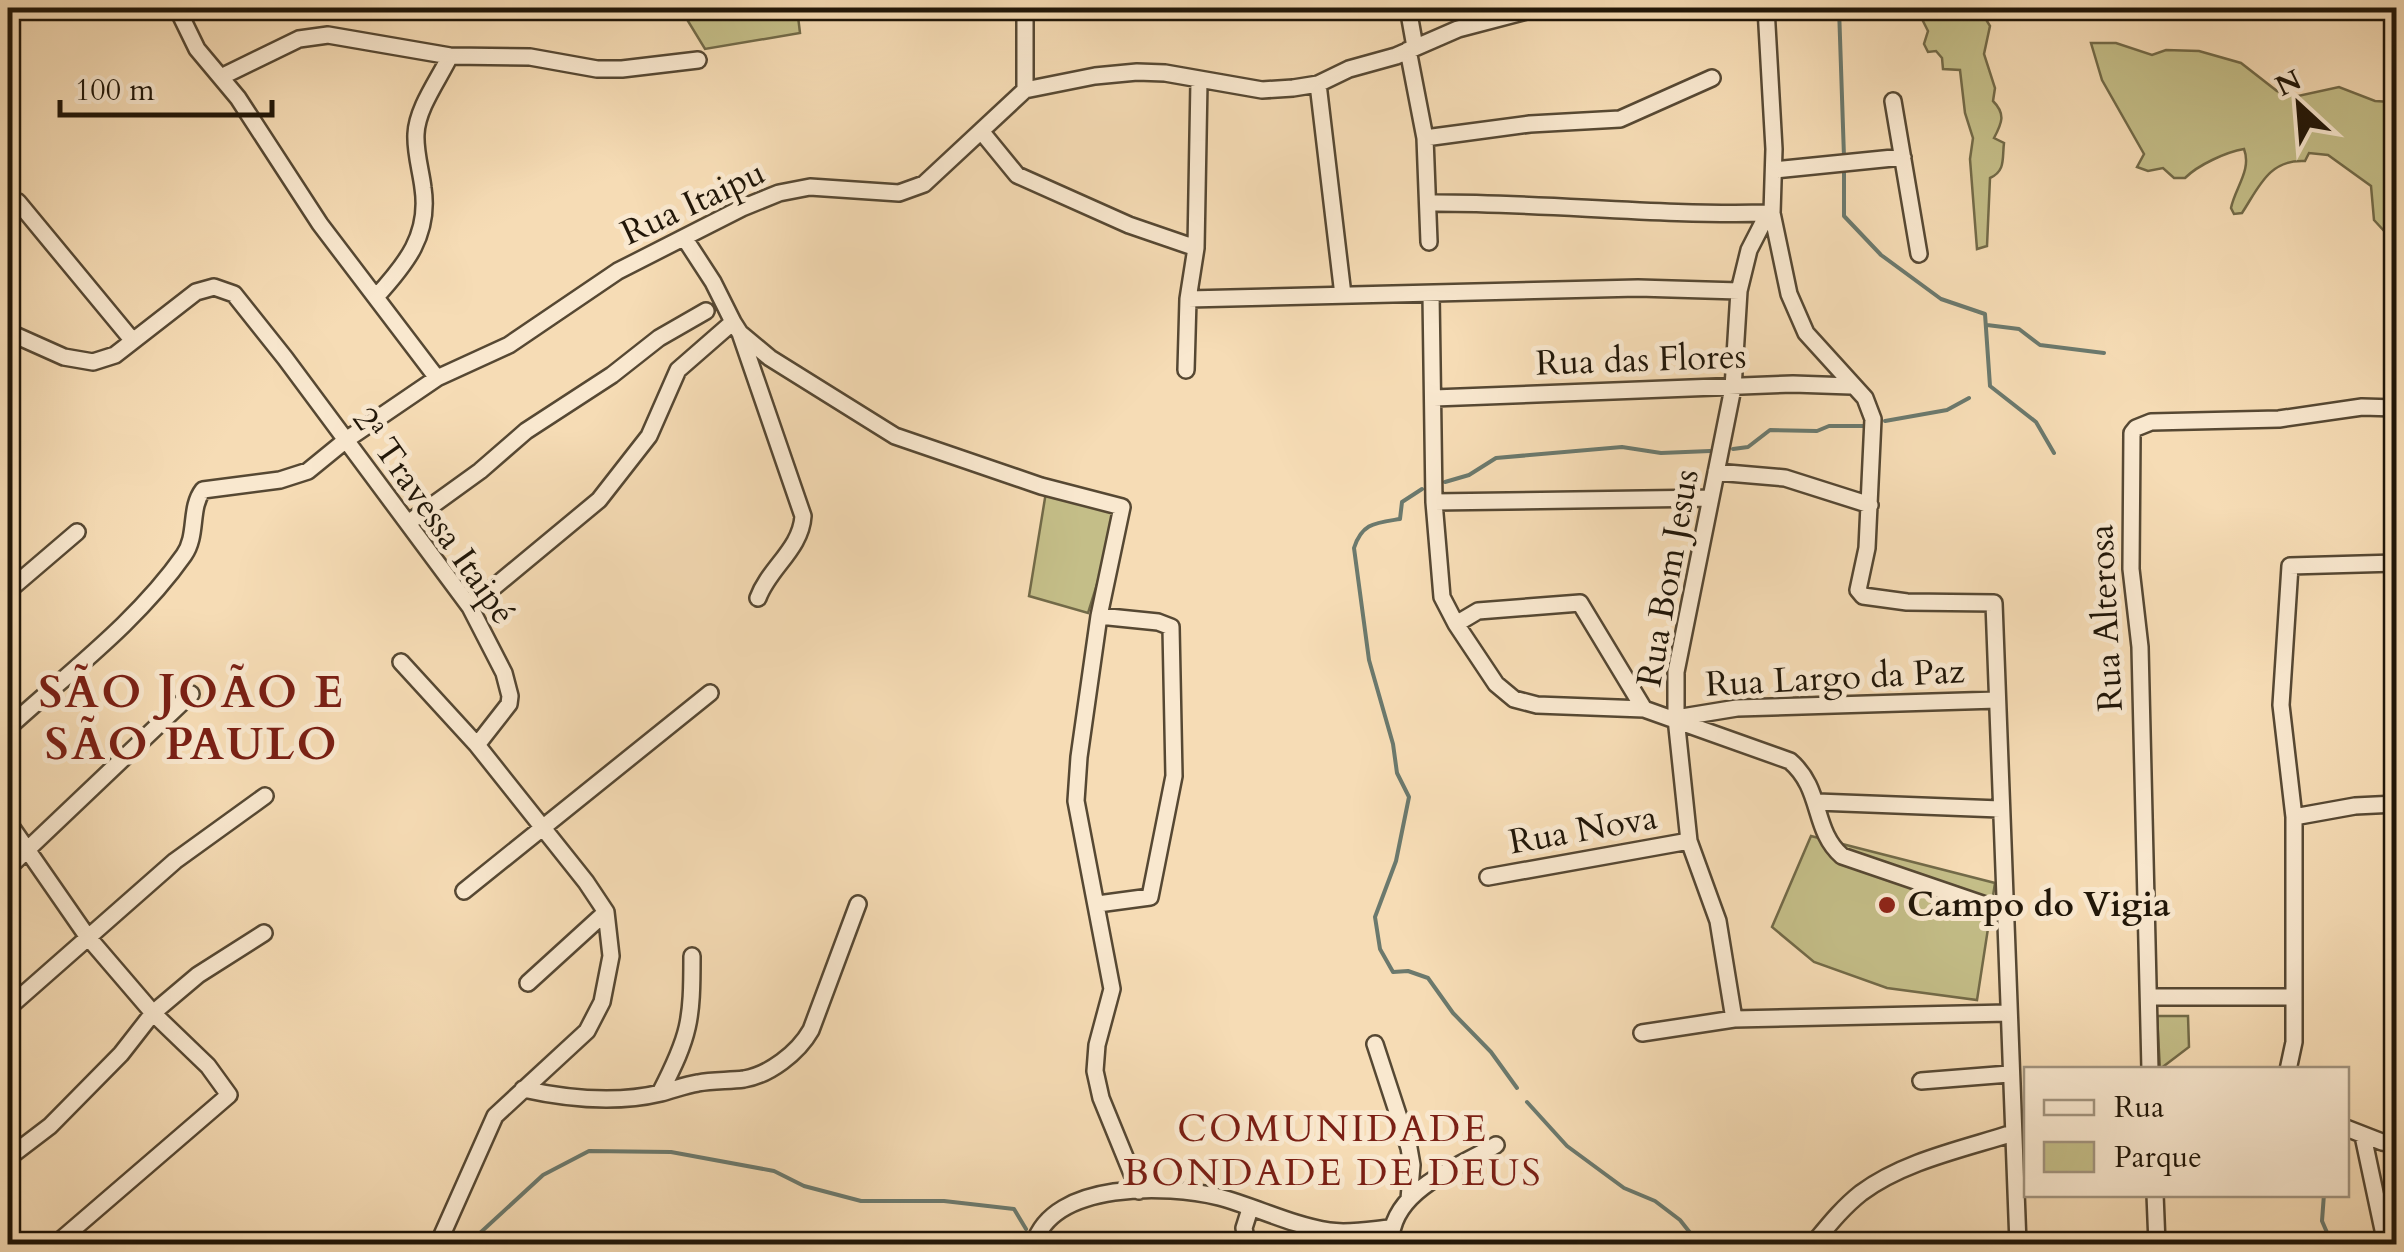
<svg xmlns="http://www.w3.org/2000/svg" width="2404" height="1252" font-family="Cardo,serif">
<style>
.green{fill:#c4be88;stroke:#726a48;stroke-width:2.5}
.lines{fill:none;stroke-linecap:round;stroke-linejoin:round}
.stream{stroke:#6b796d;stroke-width:4}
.minor-casing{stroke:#564833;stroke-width:20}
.minor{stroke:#f9e8cf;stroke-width:15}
.poi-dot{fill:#8f2418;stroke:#f9e8cf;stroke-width:4}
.labels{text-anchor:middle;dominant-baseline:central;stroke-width:10;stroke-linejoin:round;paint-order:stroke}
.street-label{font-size:35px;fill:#201608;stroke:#f9e8cf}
.poi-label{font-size:35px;font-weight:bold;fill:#201608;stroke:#f9e8cf;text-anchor:start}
.neighbourhood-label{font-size:38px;letter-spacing:2.5px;fill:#7a1f14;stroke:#f9e8cf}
.district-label{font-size:45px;font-weight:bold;letter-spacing:2.5px;fill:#7a1f14;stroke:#f9e8cf}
</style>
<rect width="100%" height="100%" fill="#f6dcb5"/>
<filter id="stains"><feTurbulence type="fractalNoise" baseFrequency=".002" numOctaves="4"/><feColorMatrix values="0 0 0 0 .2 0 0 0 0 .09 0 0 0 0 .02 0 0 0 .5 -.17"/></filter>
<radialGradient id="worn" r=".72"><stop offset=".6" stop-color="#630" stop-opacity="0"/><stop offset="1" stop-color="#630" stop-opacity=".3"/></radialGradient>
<path class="green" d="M680 8H797L800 33 705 49Z
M1922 8H1979L1990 26 1984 54 1995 88 1993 101C2006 114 2002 123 1994 138L2004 143C2002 158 2006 171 1990 178L1987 246 1977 249 1970 159 1973 138 1965 113 1960 70 1943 69 1942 58 1936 51 1928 52 1924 44 1928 31 1918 11Z
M2091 43H2116L2152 55 2166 50 2199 51 2241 63 2277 91 2298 96 2339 87 2375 101 2391 102 2396 232 2386 233 2374 220 2371 186 2328 155 2309 153 2305 161C2269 159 2259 187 2242 213L2234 214 2231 208C2235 188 2252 170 2244 149 2226 152 2198 165 2185 178H2174L2163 168 2148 171 2137 167 2144 154 2102 80Z
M1046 492 1120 510 1088 613 1029 596Z
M1811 836 1995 883 1977 1000 1887 988 1814 962 1772 927Z
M2157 1016H2188L2189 1047 2160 1069Z"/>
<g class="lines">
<path class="stream" d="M1839 8 1844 157
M1844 166V216L1881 255 1941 299 1985 314 1990 386 2036 422 2054 453
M1987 325 2019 329 2040 345 2104 353
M1885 421 1947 410 1969 398
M1733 449 1748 447 1770 430 1817 431 1829 426H1863
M1445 482 1469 475 1496 458 1622 447 1661 453 1710 451
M1422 489 1402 502 1400 519C1375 523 1362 523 1354 548L1369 660 1393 744 1397 773 1409 797 1396 861 1375 917 1380 949 1393 972 1408 971 1428 978 1453 1013 1491 1052 1517 1088
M1527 1102 1567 1146 1624 1188 1655 1201 1680 1220 1699 1244
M2324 1194 2322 1221 2332 1244
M1048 1238 1072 1237 1083 1244
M468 1244 543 1175 589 1151 671 1152 774 1171 804 1186 861 1201H944L1014 1209 1026 1229"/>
<g class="minor-casing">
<path id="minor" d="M177 8 197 49 238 98 320 224 437 378
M1025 8V90
M1408 8 1415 47
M1766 8 1774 149 1772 213 1789 294 1806 333 1865 398 1873 419 1867 548 1858 590 1863 596 1907 602 1994 603 2018 1244
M1408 50 1425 138 1429 242
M221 77 299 39 328 35 450 56 530 57 597 69H622L698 60
M1318 84 1343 295
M1893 101 1919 254
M981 131 1017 175 1129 225 1196 248
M1425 138 1530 124 1620 119 1712 78
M1774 170 1903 157
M18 202 133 341
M1428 203C1541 202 1654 216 1768 213
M1431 294 1434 502 1442 597 1456 624 1496 684 1514 699 1537 705 1644 709 1790 761C1823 789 1812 830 1842 856L2003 911
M376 297C406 264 430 235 423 188 421 171 415 152 416 134 417 108 439 79 450 56
M1188 299 1638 288 1739 291
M733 322 740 333 770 358 895 436 1041 486 1122 507 1099 616 1079 757 1076 801 1112 989 1097 1045 1095 1071 1101 1098 1139 1191
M8 332 64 357 93 362 115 355 196 292 214 287 234 294 285 358 470 607 504 673 510 696 509 704 477 745 586 882 606 912 611 956 602 1002 587 1031 495 1116 438 1244
M740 333 803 516C801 549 769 568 758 598
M1186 370 1188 299 1196 248 1199 81
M8 388V431
M1434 398 1793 384 1851 386
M1716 472 1785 478 1870 505
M1434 502 1711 498
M408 523 480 471 526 431 612 375 659 338 706 311
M8 591 77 532
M470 607 599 500 649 436 678 370 733 322 713 282 685 239
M1456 624 1478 611 1580 603 1644 709
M401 662 477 745
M1676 718 1737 708 1997 700
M8 728C68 673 137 622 184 555 198 535 189 508 203 490L280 480 308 471 346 440 437 378 509 345 618 271 742 208 779 193 810 187 899 193 924 184 1025 90 1095 76 1137 72 1165 73 1262 90 1293 88 1318 84 1349 69 1396 56 1458 29 1538 8
M1817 802 2000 809
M2294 817 2355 806 2396 804
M8 822 87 936 153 1013 208 1066 229 1095 56 1244
M8 868 191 694
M1488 877 1689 841
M464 891 710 693
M1098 904 1150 897 1174 776 1171 627 1158 622 1099 616
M528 983 606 912
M2149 997H2294
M8 1008 175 861 265 796
M1734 1019 1718 921 1689 841 1676 718V672L1733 388 1739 291 1749 250 1768 213H1772
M1642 1033 1734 1019 2008 1013
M1375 1044 1409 1148 1412 1165 1409 1199
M2150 1070 2140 647 2131 569 2132 433 2136 428 2151 422 2279 419 2362 407 2396 408
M2288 1070 2294 1042V817L2281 705 2290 566 2396 563
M1921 1081 2009 1074
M523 1089C568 1099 615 1104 661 1093 673 1090 685 1085 698 1083 713 1080 729 1081 744 1079 769 1075 798 1053 811 1030L858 904
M660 1093C690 1035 692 1021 692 956
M2346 1128 2382 1142 2396 1144
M2363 1136 2386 1244
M8 1158 50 1126 121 1054 153 1013 198 975 264 933
M2155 1194 2157 1244
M1034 1244C1053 1181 1167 1184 1219 1197 1256 1207 1291 1225 1329 1231 1349 1234 1370 1230 1390 1228
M1247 1244 1244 1228 1250 1209
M1391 1244C1389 1191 1457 1168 1496 1145
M1813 1244C1828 1226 1842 1208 1861 1193 1904 1161 1963 1149 2013 1133"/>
</g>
<use href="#minor" class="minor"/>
</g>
<circle class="poi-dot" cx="1887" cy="905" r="10"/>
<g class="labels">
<g class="street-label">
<text transform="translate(693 203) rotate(-25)">Rua Itaipu</text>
<text transform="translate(1641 360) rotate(-2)">Rua das Flores</text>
<text transform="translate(434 516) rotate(55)">2ª Travessa Itaipé</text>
<text transform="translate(1668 578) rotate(-80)">Rua Bom Jesus</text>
<text transform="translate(2106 618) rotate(-93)">Rua Alterosa</text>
<text transform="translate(1835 678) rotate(-3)">Rua Largo da Paz</text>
<text transform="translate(1583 830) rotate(-10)">Rua Nova</text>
</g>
<g class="poi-label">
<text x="1907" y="905">Campo do Vigia</text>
</g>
<g class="neighbourhood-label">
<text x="1333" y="1129">COMUNIDADE<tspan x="1333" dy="44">BONDADE DE DEUS</tspan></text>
</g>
<g class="district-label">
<text x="192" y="692">SÃO JOÃO E<tspan x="192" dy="52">SÃO PAULO</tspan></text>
</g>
</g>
<rect width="2404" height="1252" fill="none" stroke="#f6dcb5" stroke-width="40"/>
<rect x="10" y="10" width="2384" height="1232" fill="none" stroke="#201608" stroke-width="5"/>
<rect x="20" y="20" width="2364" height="1212" fill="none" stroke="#201608" stroke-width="2.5"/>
<rect x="2024" y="1067" width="325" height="130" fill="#f9e8cf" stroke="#a2947f" stroke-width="2.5"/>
<rect x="2044" y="1100" width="50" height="15" fill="#f9e8cf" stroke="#a2947f" stroke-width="2.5"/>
<text x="2114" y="1117" font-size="30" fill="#201608">Rua</text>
<rect x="2044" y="1142" width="50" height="30" fill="#c4be88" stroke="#a2947f" stroke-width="2.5"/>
<text x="2114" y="1167" font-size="30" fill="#201608">Parque</text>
<g transform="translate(2299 105) rotate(334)" stroke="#f9e8cf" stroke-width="8" paint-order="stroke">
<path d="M0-8L18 38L0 25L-18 38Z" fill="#201608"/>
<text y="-15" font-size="28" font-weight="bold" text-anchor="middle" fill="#201608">N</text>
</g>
<path d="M60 100v15h212v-15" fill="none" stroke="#201608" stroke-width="5"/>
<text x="75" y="100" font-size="30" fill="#201608" stroke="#f9e8cf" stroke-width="8" paint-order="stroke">100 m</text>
<rect width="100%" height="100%" filter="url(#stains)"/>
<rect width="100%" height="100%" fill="url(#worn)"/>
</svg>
